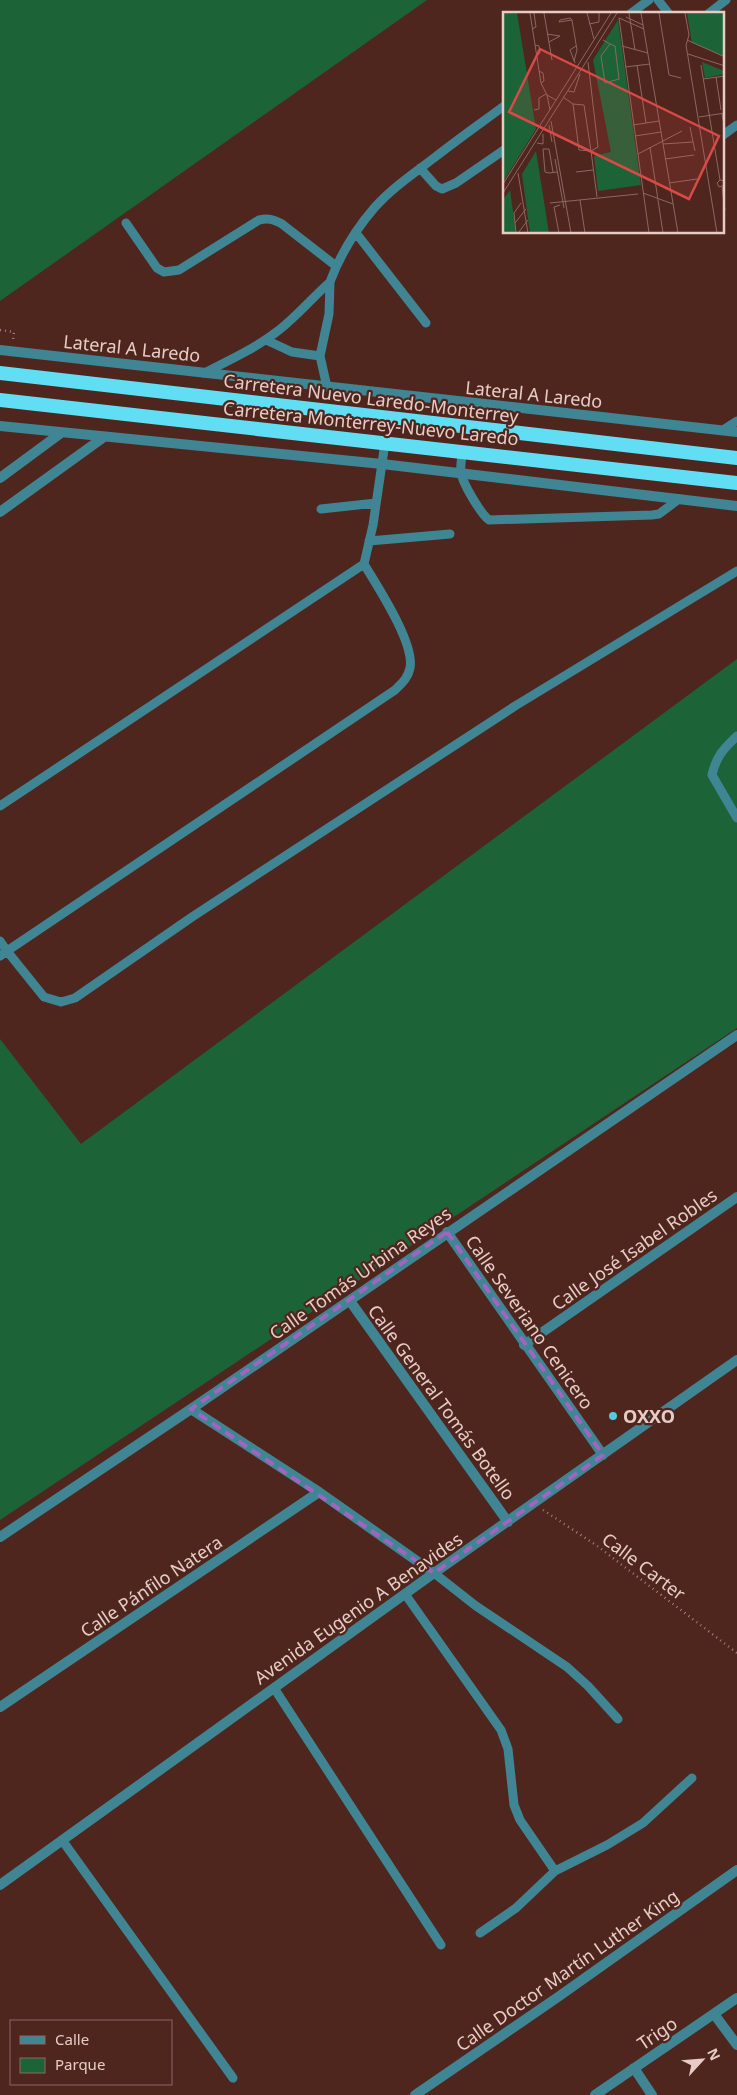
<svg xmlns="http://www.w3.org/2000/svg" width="737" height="2095" font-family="'Noto Sans',sans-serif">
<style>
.green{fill:#1c6338}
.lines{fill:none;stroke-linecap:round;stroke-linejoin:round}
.path{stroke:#a18079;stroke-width:2.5;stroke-dasharray:1 4;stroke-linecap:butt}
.service{stroke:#408593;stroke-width:9}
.minor{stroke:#408593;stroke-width:10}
.tertiary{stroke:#408593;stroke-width:10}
.trunk{stroke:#61def4;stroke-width:14}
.marked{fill:none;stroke:#a164c1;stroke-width:4;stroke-dasharray:10 6;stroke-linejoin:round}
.poi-dot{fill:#56c9e0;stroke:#4f261e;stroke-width:2}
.labels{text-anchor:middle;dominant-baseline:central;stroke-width:4.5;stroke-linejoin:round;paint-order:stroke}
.street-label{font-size:18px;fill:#e7ccc6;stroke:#4f261e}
.poi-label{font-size:18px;font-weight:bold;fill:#e7ccc6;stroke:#4f261e;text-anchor:start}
.inset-road{fill:none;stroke:#8c6861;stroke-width:1}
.view{fill:#d94948;fill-opacity:0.15;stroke:#d94948;stroke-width:2.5}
.inset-edge{fill:none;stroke:#e7ccc6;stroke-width:2.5}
</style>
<rect width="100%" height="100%" fill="#4f261e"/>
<path class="green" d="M0 0H427L0 301Z
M737 659V1028L0 1520V1039L81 1144Z"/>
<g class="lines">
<path class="path" d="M0 330 14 332 13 340
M543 1510 596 1545 737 1653"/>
<path class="service" d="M658 0 669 14
M630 14 649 0
M708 14 726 0
M723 135 737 125
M420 168 436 186 442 189 456 183 504 150
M126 223 157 268 164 272 179 270 259 220C268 218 273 219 282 224L336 266
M356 233 426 323
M330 282C340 255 356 229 375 207 392 188 414 173 434 158 457 140 481 123 504 106
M266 340 292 352 320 356
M204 373C230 360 256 348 279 330 297 316 312 298 330 282L329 314 320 356 327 387
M723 430 737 421
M462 452C462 458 460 466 461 472 462 483 481 514 489 520L652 515 659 514 679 499
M321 509 376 503
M369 541 450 534
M737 736C723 749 716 757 712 775L737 818
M0 806 364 564
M0 941 7 951 395 690C402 683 408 678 410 668 415 643 377 586 364 564L373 525 385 443
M0 956 7 951 44 997 61 1002 75 998 192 917 515 706 737 571
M434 1573 476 1606 567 1667 588 1686 618 1719
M405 1594 501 1730 508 1749 514 1805 520 1820 555 1871 516 1908 480 1933
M274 1688 441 1945
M62 1840 233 2078
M555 1871 607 1845 643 1823 692 1778"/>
<path class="minor" d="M447 1232 603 1455
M350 1301 508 1522
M524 1345 737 1197
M191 1409 319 1492 434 1573
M0 1537 191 1409 737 1035
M0 1707 319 1492
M0 1885 434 1573 737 1360
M714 2014 737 2045
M634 2068 652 2095
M595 2095 737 1998"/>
<path class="tertiary" d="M0 350 737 432
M0 426 382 464 737 506
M0 478 61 433
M0 512 104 437
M415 2095 558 1997 737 1870"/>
<path class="trunk" d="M0 373 737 458
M0 400 737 483"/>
</g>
<path class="marked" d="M447 1232 603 1455 434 1573 191 1409Z"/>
<circle class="poi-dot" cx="613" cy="1416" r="5"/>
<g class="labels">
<g class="street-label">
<text transform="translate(132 348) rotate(6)">Lateral A Laredo</text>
<text transform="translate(534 394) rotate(6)">Lateral A Laredo</text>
<text transform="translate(371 398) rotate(7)">Carretera Nuevo Laredo-Monterrey</text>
<text transform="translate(371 423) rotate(6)">Carretera Monterrey-Nuevo Laredo</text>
<text transform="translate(634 1249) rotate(-35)">Calle José Isabel Robles</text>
<text transform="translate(360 1273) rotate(-35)">Calle Tomás Urbina Reyes</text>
<text transform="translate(530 1322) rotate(55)">Calle Severiano Cenicero</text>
<text transform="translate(442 1402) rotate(54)">Calle General Tomás Botello</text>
<text transform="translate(644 1566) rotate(37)">Calle Carter</text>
<text transform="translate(151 1586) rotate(-34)">Calle Pánfilo Natera</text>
<text transform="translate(358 1608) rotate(-35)">Avenida Eugenio A Benavides</text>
<text transform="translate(567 1970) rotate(-35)">Calle Doctor Martín Luther King</text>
<text transform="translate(657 2033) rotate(-34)">Trigo</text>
</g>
<g class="poi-label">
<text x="623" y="1416">OXXO</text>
</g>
</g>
<g transform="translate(503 12)">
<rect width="221" height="221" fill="#4f261e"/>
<path d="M0 1H14L33 117 0 170ZM184 1H221V44L189 31ZM115 8 138 173 95 179 91 144 108 140 90 48ZM199 50 221 59V62L202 66ZM33 139 46 221H27L19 162ZM7 178 13 221H0V188Z" fill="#1c6338"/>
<path class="inset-road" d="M27 1 38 71 44 83M41 1 49 48M84 1 91 27M126 1 132 38M138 1 175 221M156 1 166 63 178 66M182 1 186 23 183 33 214 221M123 5 140 13M67 6 69 8 56 10 57 8ZM69 8 74 38 71 49M86 12 96 10V1M29 17 33 15 31 1M141 17 116 6 146 221M44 22 57 24 46 30M100 28 107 32 98 44 102 71 116 67 112 34 107 32M184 28 222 45M32 33 36 34 37 41 33 44M119 34 145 41M185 42 222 54M85 50 95 135 88 139 94 185M72 51 67 38 73 34M134 53 143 111M198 53 217 168M122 55 147 52M36 59 40 61 41 69 38 71M213 65 218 98M200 67 222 64M65 79 71 80 77 62M60 85 70 92 81 93 88 139 76 138 70 92M31 98 36 97V86L43 82M47 98 44 83 53 88M219 102 222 118M196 105 222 101M48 109 68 221M46 113 49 130M130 113 156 109M187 115 190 130M132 124 158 120M34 131 40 132V122M160 132 190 130 192 139M147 135 160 221M135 142 179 119M52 147 61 196M162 147 191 143M50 160 46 137H40L42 160 46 161 54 160M73 160 90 158M15 161 25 221M222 169 217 168 214 171 216 175 222 173M166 171 194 167M0 172 108 1M219 175 222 198M0 181 114 1M140 181 170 192M77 188 82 221M47 191 135 182M12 211 23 197M13 221 11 201 18 191M15 221 25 208M56 221 51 195 57 193"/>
<path class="view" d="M37 37 216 124 186 187 6 100Z"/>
<rect width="221" height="221" class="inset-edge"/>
</g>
<rect x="10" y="2020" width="162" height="65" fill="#4f261e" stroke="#8c6861"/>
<rect x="20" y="2036" width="25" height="8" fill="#408593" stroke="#8c6861"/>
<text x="55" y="2045" font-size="15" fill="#e7ccc6">Calle</text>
<rect x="20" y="2058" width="25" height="15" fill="#1c6338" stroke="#8c6861"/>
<text x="55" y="2070" font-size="15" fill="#e7ccc6">Parque</text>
<g transform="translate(702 2060) rotate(64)" stroke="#4f261e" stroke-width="4" paint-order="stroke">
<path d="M0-4L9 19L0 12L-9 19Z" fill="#e7ccc6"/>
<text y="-8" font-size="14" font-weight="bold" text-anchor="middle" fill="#e7ccc6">N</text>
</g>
</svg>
